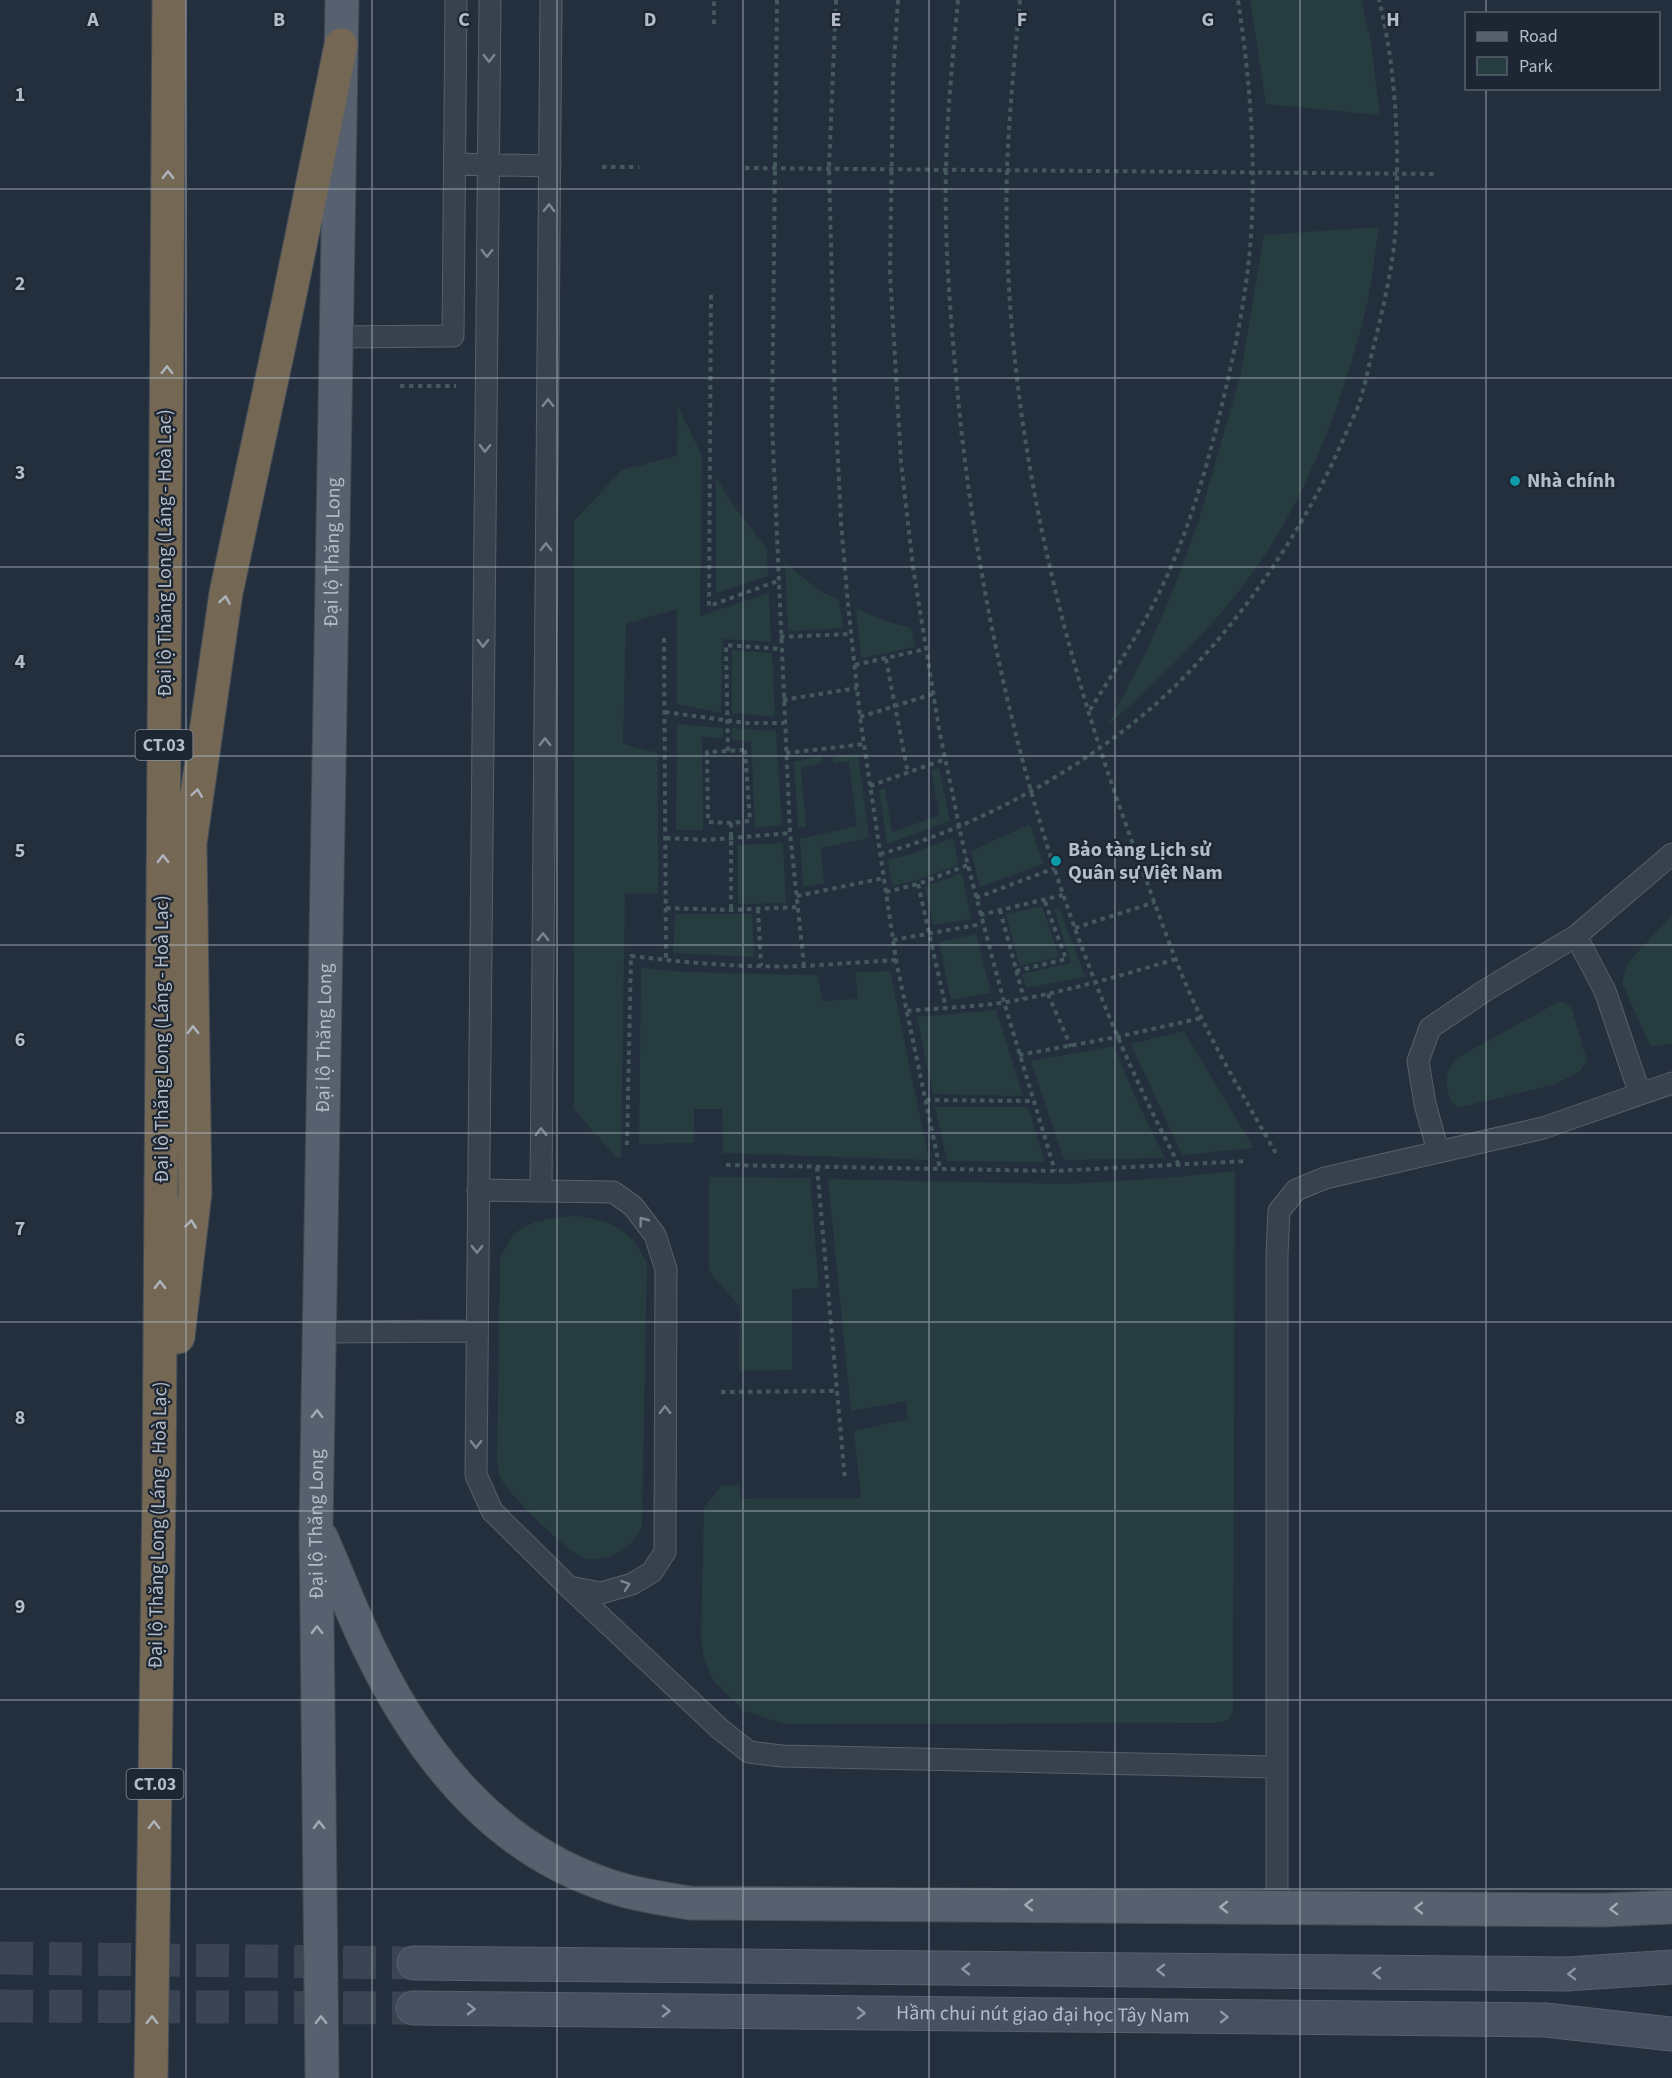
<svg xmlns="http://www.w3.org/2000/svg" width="1672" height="2078" font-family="'Source Sans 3',sans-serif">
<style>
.green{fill:#263c3f}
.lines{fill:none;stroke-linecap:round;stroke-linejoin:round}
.secondary-tunnel{stroke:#3a4453;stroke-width:33;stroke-dasharray:33 16;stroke-linecap:butt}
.lane-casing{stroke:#565f6c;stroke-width:23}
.secondary-casing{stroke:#565f6c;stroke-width:35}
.primary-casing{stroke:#414a57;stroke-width:35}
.highway-casing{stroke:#434c59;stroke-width:35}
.path{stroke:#44595c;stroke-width:4;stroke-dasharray:4.5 4.5;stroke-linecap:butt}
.lane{stroke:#38414e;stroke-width:21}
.secondary{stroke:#465061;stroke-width:33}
.primary{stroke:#56606e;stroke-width:33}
.highway{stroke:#746855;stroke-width:33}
.oneway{stroke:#7c8592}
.oneway2{stroke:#aeb4bd}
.oneway3{stroke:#a1aab7}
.oneway4{stroke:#8e96a5}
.grid{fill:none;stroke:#b4bcc9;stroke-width:1.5;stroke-opacity:0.55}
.culture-dot{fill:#0f9aa8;stroke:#1d2633;stroke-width:2}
.labels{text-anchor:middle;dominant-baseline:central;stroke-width:4.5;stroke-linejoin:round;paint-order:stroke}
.shield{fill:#1d2633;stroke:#878f9c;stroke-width:1.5}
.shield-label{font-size:18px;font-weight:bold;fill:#b4bcc9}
.poi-label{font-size:20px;font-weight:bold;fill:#b4bcc9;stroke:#1d2633;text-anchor:start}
.street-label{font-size:20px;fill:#b4bcc9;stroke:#1d2633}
.grid-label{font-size:20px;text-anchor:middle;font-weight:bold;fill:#b4bcc9;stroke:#1d2633;stroke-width:4.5;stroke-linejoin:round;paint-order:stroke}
</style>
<rect width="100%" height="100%" fill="#242f3e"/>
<path class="green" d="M1250 0H1361L1371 42 1380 115 1266 104Z
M1379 227C1375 251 1373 275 1368 299 1345 401 1302 513 1235 596 1197 643 1153 685 1108 725L1148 648 1172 593 1199 520 1240 377 1264 235Z
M678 406 702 456 700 616 769 593 771 642 723 639 721 713 677 704V609L626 624 623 744 658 753V894L625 893 621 1157H616L574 1109V521L622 470 677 456Z
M716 477 732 504 767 548 768 576 716 593Z
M785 563 820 591 839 600 843 628 788 631Z
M856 608 879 619 911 628 915 647 861 658Z
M732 650 772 653 775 717 732 713Z
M677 724 723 728V738L702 737 703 830H676Z
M732 728 776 731 782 825 755 828 751 741 732 740Z
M858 753 869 838 821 848 824 883 803 887 800 839 857 826 849 761 833 764V757Z
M821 756 822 763 801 768 806 827H798L794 762Z
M939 768 950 821 887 844 879 790 885 788 892 832 940 815 931 770Z
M1030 824 1043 864 980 887 971 851Z
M953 838 959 865 917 880 892 886 888 860 911 854Z
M783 843 786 903 738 904V845Z
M962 873 971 919 933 925 924 887Z
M1042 906 1059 957 1020 966 1006 914Z
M1059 908 1085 977 1026 988 1022 974 1071 963 1054 909Z
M675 914H752L754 957 673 953Z
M1672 915V1044L1650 1046 1622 983 1627 964Z
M976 934 991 993 951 1000 939 942Z
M641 968 684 972 817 975 823 1001 858 999 855 972 890 971 929 1160 723 1153 722 1109H694V1143L639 1144Z
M1560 1001 1571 1006 1587 1061 1579 1072 1556 1084 1458 1108 1450 1100 1446 1082 1449 1068 1459 1057Z
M996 1010 1023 1096 933 1094 917 1017Z
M1184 1031 1254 1148 1182 1155 1131 1044Z
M1114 1046 1135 1097 1165 1158 1064 1160 1031 1061Z
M935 1107H1028L1045 1162 947 1161Z
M1235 1171 1233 1712 1228 1720 1215 1723 785 1724 744 1711 714 1681 704 1660 701 1639 704 1507 722 1486 740 1485V1499L861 1498 854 1431 908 1419 906 1401 851 1411 828 1179 1066 1184 1166 1178Z
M709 1177 810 1178 819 1288 792 1289V1370L739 1371 740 1307 709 1271Z
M577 1216C614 1221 630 1229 647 1263L642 1525C634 1547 611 1562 587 1559 571 1557 507 1493 500 1477 498 1473 498 1467 497 1463L500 1259C504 1252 507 1244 511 1238 526 1219 555 1218 577 1216Z"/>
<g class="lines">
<path class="secondary-tunnel" d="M0 1958 414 1963
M0 2006 413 2008"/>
<g class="lane-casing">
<path id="lane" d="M490 0 476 1475 492 1511 569 1587 720 1729 749 1752 782 1756 1276 1767
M455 164 550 166
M336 337 453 336 456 0
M1576 936 1605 991 1640 1094
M1438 1151 1425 1104 1418 1061 1430 1028 1486 990 1576 936 1672 854
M478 1190 613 1192 633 1206 655 1235 666 1269 665 1552 652 1572 632 1584 601 1593 569 1587
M541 1190 551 0
M319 1332 477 1331
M1277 1907V1255L1279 1211 1296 1190 1325 1178 1543 1128 1672 1083"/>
</g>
<g class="secondary-casing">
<g id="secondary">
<path d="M414 1963 1567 1974 1672 1967"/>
<path id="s1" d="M413 2008 1545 2020 1672 2034"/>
</g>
</g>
<g class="primary-casing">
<g id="primary">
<path d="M321 1537C339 1577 354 1619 374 1658 423 1757 493 1845 601 1883 630 1894 660 1898 690 1903L1604 1910 1672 1907"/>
<path id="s2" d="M322 2078 316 1525 342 0"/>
</g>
</g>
<g class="highway-casing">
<path id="highway" d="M178 1337 195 1193 190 843 226 593 289 299 341 45
M151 2078 159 1491 169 0"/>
</g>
<path class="path" d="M777 0 772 422 790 833 804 966
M836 0 829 168 835 400 841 523 848 604 860 717 896 960 940 1169
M898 0 893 78 890 273 901 462 913 567 939 729 965 854 1004 1002 1055 1171
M958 0C953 56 947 112 946 169 944 245 951 322 958 398 984 664 1054 928 1179 1165
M1020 0C1015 56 1009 113 1007 169 1001 399 1054 629 1133 844 1155 902 1174 963 1202 1019 1225 1066 1252 1111 1278 1157
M714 24V0
M602 167H639
M745 168 1436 174
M711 295 709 606 778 581
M400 386H456
M780 637 851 634
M664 638 666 960
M886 659 908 774
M855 665 926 649
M783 700 857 688
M1090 710C1114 671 1139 634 1159 593 1187 536 1205 474 1220 413 1234 355 1247 295 1251 235 1256 155 1250 79 1238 0
M665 712 746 723H784
M860 717 933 694
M745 750 750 821 731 823 708 822 707 752Z
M728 751 726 645 781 649
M786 753 865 744
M870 786 946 759
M731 823V910
M666 838 708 840 790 833
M880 854C987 825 1111 754 1188 673 1235 624 1275 568 1308 510 1323 484 1335 458 1347 431 1351 421 1357 411 1360 401 1365 385 1368 369 1372 353 1382 313 1394 264 1396 223 1399 149 1397 72 1379 0
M918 884 946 1008
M886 892 918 884 968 865
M797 896 884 878
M976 898 1055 868
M666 908 731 910 798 907
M758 909 761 966
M1000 910 1024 999
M980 915 1063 895
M1075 928 1155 902
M893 940 982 924
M1016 971 1066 959 1044 899
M1048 994 1071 1047
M907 1011C940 1008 974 1007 1007 1002 1064 992 1120 976 1176 959
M1019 1055 1117 1037 1201 1018
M926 1100 1033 1101
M627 1145 631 956C688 963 747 968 805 966 835 964 866 962 896 960
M726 1165 1055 1171 1247 1161
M817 1167 845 1480
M721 1392 837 1391"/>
<use href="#lane" class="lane"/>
<use href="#secondary" class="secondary"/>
<use href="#primary" class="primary"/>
<use href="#highway" class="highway"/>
</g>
<defs><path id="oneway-chevron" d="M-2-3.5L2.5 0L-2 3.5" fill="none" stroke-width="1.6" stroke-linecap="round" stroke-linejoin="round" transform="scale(1.5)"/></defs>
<g class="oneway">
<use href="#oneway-chevron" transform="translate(489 58) rotate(90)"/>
<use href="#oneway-chevron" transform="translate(549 208) rotate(-89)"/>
<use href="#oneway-chevron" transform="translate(487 253) rotate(91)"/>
<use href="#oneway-chevron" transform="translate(548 403) rotate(-90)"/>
<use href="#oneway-chevron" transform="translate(485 448) rotate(91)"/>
<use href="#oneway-chevron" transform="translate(546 547) rotate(-90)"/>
<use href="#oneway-chevron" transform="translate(483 643) rotate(91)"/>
<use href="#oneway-chevron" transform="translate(545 742) rotate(-90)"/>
<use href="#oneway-chevron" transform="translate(543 937) rotate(-90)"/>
<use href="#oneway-chevron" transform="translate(541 1132) rotate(-90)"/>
<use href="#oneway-chevron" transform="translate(643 1221) rotate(-127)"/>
<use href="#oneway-chevron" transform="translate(477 1249) rotate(90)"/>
<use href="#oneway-chevron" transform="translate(665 1410) rotate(-90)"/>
<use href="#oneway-chevron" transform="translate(476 1444) rotate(90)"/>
<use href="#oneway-chevron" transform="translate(626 1585) rotate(-19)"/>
</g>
<g class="oneway2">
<use href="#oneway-chevron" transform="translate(168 175) rotate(-90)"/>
<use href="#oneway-chevron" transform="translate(167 370) rotate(-90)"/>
<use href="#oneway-chevron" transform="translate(225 600) rotate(-81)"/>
<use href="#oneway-chevron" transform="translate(197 793) rotate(-82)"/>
<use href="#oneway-chevron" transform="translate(163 859) rotate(-90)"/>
<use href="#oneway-chevron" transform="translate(193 1030) rotate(-91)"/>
<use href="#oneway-chevron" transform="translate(191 1224) rotate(-83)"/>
<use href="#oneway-chevron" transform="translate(160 1285) rotate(-90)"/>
<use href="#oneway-chevron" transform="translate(154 1825) rotate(-89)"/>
<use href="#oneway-chevron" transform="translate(152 2020) rotate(-89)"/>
</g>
<g class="oneway3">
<use href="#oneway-chevron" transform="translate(317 1414) rotate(-89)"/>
<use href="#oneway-chevron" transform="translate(317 1630) rotate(-91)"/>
<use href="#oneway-chevron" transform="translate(319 1825) rotate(-91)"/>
<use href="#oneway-chevron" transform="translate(1029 1905) rotate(-180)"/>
<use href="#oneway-chevron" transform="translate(1224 1907) rotate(-180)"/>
<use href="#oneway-chevron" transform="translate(1419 1908) rotate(-180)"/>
<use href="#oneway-chevron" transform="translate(1614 1909) rotate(178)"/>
<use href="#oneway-chevron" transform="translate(321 2020) rotate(-91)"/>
</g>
<g class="oneway4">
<use href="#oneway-chevron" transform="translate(966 1969) rotate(-179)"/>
<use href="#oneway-chevron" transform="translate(1161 1970) rotate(-179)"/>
<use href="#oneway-chevron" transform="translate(1377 1973) rotate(-179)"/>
<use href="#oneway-chevron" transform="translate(1572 1974) rotate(178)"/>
<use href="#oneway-chevron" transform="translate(471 2009) rotate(1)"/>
<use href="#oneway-chevron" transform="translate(666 2011) rotate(1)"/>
<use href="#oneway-chevron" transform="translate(861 2013) rotate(1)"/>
<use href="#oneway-chevron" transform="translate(1224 2017) rotate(1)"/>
</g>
<path class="grid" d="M186 0V2078M372 0V2078M557 0V2078M743 0V2078M929 0V2078M1115 0V2078M1300 0V2078M1486 0V14M1486 88V2078M0 189H1672M0 378H1672M0 567H1672M0 756H1672M0 945H1672M0 1133H1672M0 1322H1672M0 1511H1672M0 1700H1672M0 1889H1672"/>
<g class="culture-dot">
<circle cx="1515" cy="481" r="6"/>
<circle cx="1056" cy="861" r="6"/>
</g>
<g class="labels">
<g class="shield">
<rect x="135.5" y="730" width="57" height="30" rx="4.5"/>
<rect x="126.5" y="1769" width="57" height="30" rx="4.5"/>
</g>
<g class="shield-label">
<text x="164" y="745">CT.03</text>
<text x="155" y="1784">CT.03</text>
</g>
<g class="poi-label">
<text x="1527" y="481">Nhà chính</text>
<text x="1068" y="850">Bảo tàng Lịch sử<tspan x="1068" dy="23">Quân sự Việt Nam</tspan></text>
</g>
<g class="street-label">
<text transform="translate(165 553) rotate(-90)">Đại lộ Thăng Long (Láng - Hoà Lạc)</text>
<text stroke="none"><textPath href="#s2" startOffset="1526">Đại lộ Thăng Long</textPath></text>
<text transform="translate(162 1039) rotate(-90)">Đại lộ Thăng Long (Láng - Hoà Lạc)</text>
<text stroke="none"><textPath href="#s2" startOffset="1040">Đại lộ Thăng Long</textPath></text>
<text transform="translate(158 1525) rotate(-89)">Đại lộ Thăng Long (Láng - Hoà Lạc)</text>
<text stroke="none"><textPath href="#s2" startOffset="554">Đại lộ Thăng Long</textPath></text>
<text stroke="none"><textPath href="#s1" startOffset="630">Hầm chui nút giao đại học Tây Nam</textPath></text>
</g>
</g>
<g class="grid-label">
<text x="93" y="26">A</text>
<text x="279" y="26">B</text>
<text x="464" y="26">C</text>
<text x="650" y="26">D</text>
<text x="836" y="26">E</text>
<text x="1022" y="26">F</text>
<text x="1208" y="26">G</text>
<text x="1393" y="26">H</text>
<text x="20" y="101">1</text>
<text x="20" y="290">2</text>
<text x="20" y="479">3</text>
<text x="20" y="668">4</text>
<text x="20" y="857">5</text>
<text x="20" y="1046">6</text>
<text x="20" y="1235">7</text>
<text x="20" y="1424">8</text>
<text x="20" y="1613">9</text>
</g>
<rect x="1465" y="12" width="195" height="78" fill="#1d2633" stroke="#59626f" stroke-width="1.5"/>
<rect x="1477" y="32" width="30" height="9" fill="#56606e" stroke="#59626f" stroke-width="1.5"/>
<text x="1519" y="42" font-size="18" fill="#b4bcc9">Road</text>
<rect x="1477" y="57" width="30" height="18" fill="#263c3f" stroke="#59626f" stroke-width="1.5"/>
<text x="1519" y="72" font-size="18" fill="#b4bcc9">Park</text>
</svg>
